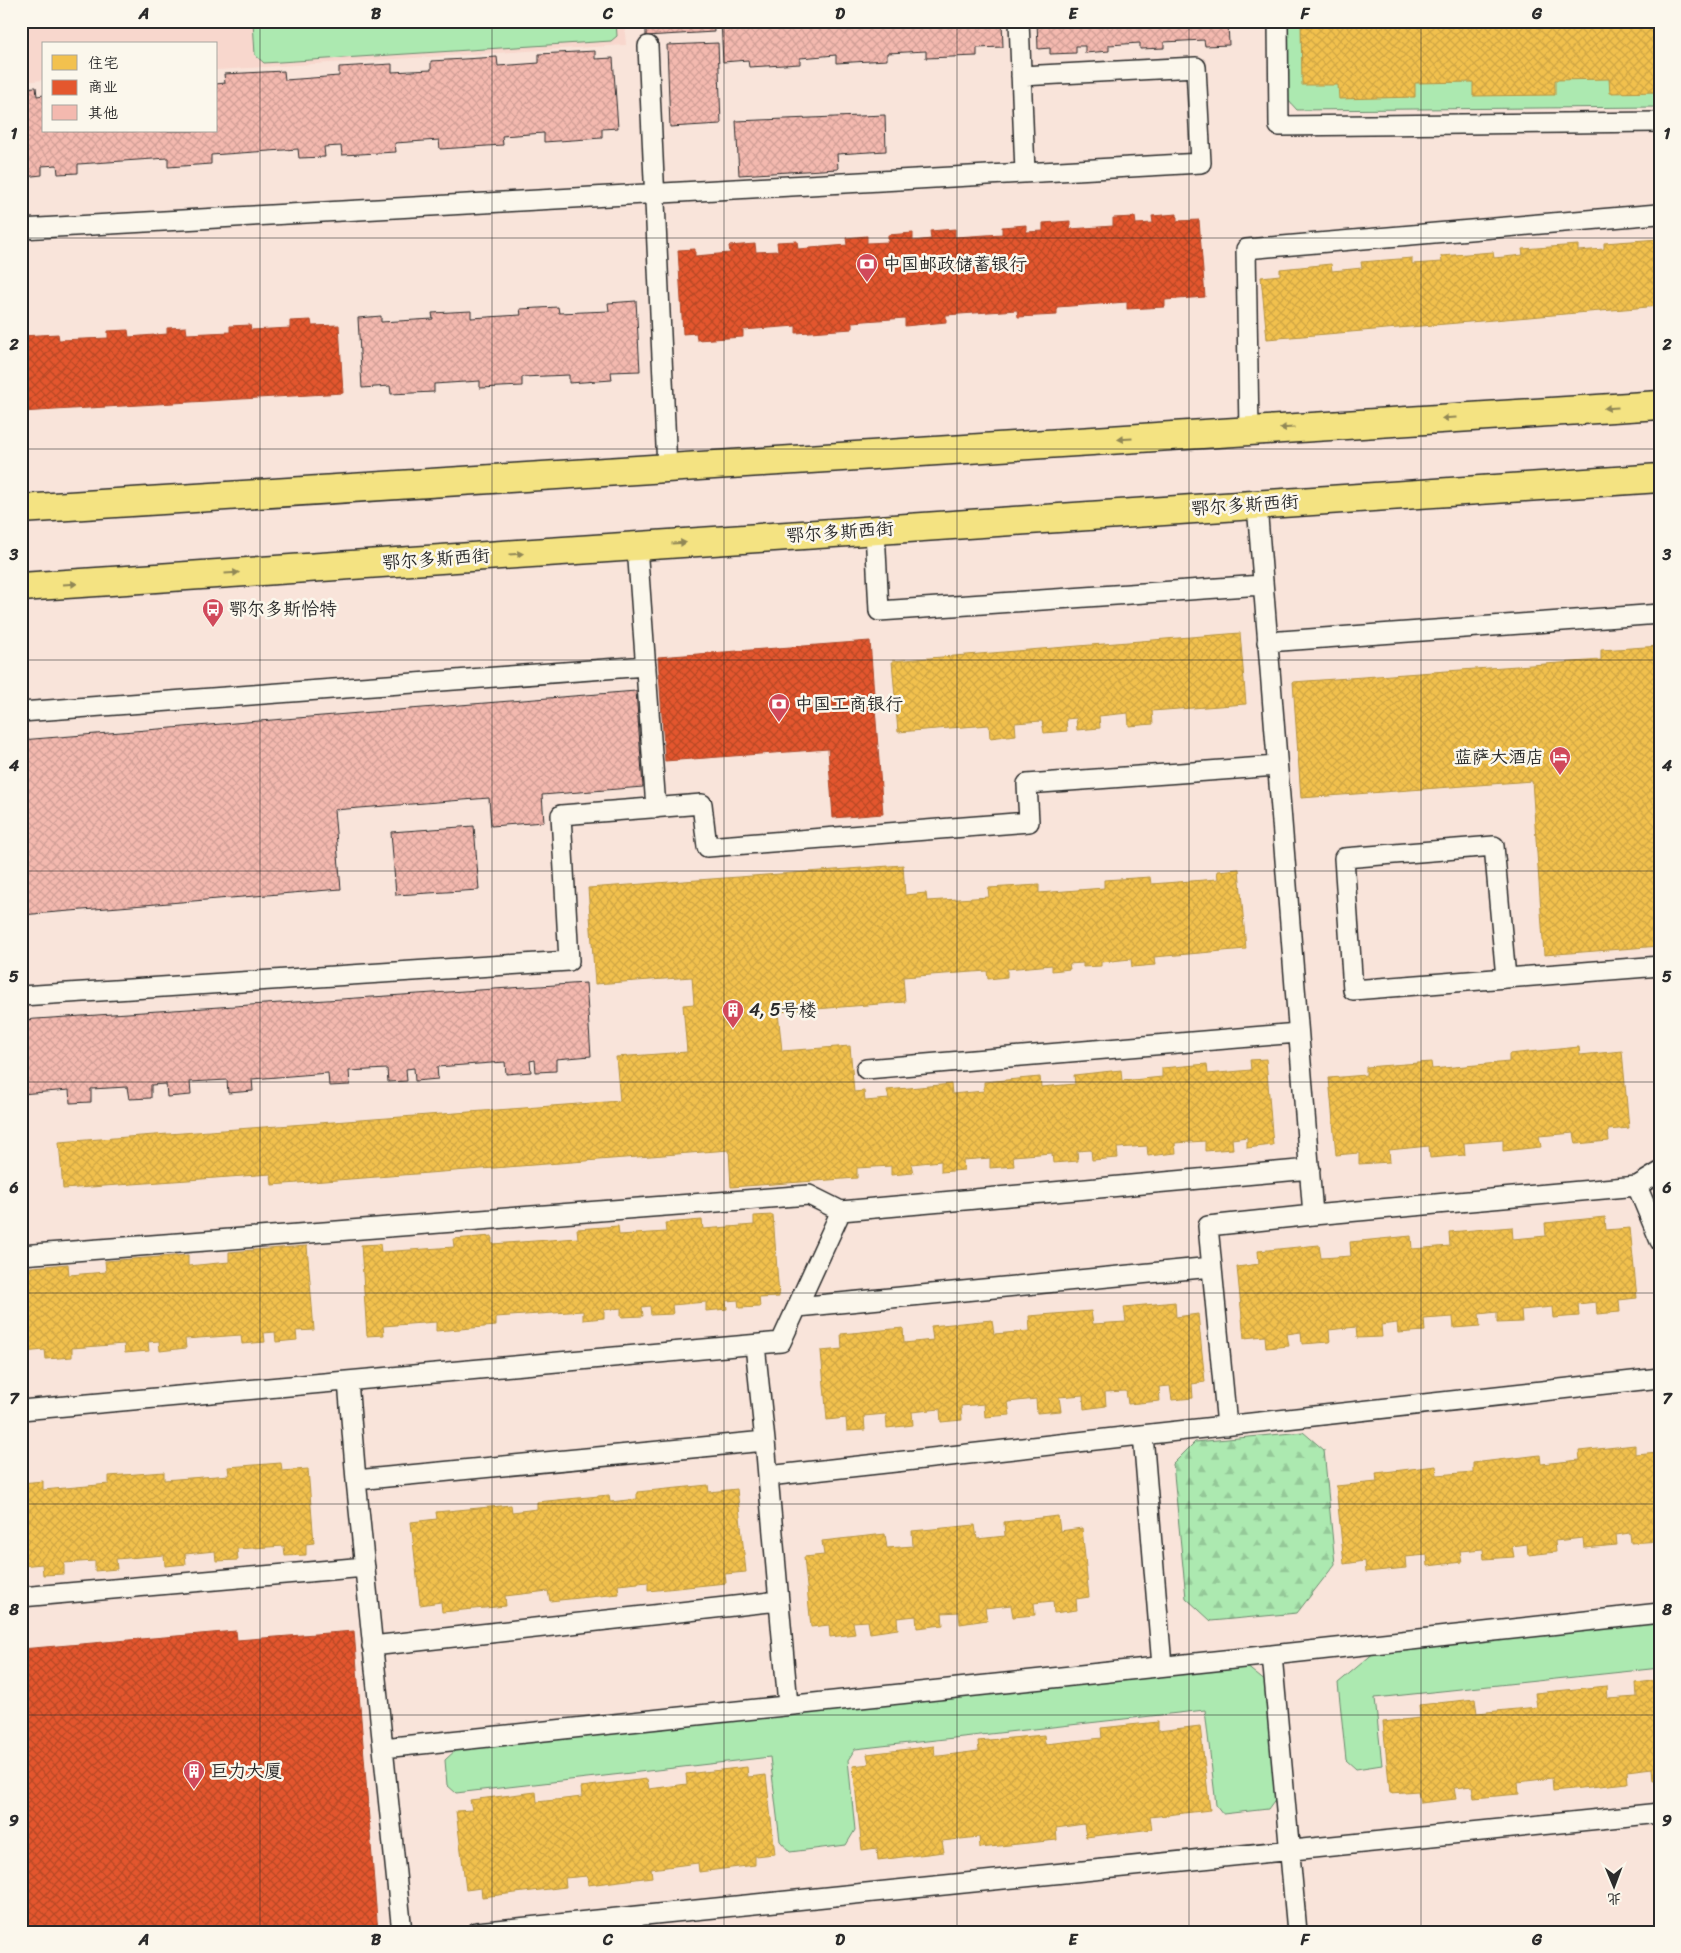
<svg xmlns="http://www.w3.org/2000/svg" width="1681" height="1953" font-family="Sriracha,'LXGW WenKai TC',sans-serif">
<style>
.built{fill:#f8d7cd}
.green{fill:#ace9b0;stroke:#6c8a6e}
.forest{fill:url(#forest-firs);stroke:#6c8a6e}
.homes{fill:url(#homes-cross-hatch);stroke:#b69444}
.shops{fill:url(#shops-cross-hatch);stroke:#ac4a2d}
.building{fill:url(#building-cross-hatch);stroke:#2b2b2b}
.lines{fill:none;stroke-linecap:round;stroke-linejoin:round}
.lane-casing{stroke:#2b2b2b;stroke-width:22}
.primary-casing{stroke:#2b2b2b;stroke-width:31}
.lane{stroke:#fbf7ec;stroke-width:19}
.primary{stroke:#f4e382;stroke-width:28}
.oneway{fill:#908756}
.grid{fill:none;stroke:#2b2b2b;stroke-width:1;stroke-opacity:0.55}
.labels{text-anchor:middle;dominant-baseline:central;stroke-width:5;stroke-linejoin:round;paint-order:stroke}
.poi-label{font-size:18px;fill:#2b2b2b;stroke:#fbf7ec;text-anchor:start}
.street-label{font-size:18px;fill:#2b2b2b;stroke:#fbf7ec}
.neatline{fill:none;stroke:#2b2b2b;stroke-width:2}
.grid-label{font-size:16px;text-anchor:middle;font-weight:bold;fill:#2b2b2b}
</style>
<defs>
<pattern id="forest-firs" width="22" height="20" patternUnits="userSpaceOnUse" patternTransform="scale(1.25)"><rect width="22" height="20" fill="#ace9b0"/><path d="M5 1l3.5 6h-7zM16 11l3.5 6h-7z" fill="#94c898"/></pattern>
<pattern id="homes-cross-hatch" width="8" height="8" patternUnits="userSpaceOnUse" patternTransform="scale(1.25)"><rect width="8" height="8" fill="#f2c14e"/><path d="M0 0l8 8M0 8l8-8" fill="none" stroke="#d0a644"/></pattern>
<pattern id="shops-cross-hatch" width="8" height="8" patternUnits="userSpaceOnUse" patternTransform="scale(1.25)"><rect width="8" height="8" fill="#e4572e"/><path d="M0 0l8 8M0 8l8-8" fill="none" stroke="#b94827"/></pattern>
<pattern id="building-cross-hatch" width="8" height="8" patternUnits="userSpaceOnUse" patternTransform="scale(1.25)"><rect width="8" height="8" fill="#f4b9af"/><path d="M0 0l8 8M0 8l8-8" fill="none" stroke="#d19f97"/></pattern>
</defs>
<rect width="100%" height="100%" fill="#f9e4da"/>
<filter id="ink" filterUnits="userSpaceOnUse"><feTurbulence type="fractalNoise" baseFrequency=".02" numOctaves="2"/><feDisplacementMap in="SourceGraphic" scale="10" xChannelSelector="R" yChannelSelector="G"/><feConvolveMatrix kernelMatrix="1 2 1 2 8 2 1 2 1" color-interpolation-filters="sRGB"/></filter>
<g filter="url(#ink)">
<path class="built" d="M21 21H624L626 45 216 70V44H44V80L21 82Z"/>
<path class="green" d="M253 21H616L617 36 611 41 264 63 255 55Z
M1286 21H1660V107L1297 110 1287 99Z
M1660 1621V1668L1375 1698 1382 1765 1356 1769 1346 1760 1338 1683 1375 1652Z
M1246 1666 1266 1682 1276 1798 1268 1809 1223 1814 1216 1805 1205 1710 855 1749 848 1760 855 1830 846 1845 790 1852 780 1841 770 1757 456 1793 447 1785 445 1760 458 1748Z"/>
<path class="forest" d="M1303 1432 1324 1450 1335 1564 1297 1613 1211 1621 1186 1598 1173 1464 1195 1442Z"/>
<path class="homes" d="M1301 21H1660V92L1610 93 1609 79 1555 80V95L1473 96V82L1415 83V97L1339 99 1338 85H1302Z
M1659 239 1660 306 1267 339 1261 277 1280 275V269L1331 264 1332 271 1362 268 1361 262 1412 258V264L1442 262 1441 256 1493 252 1494 258 1523 255 1522 249 1578 245V251L1604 249V243Z
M1240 633 1246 704 1152 711 1153 724 1129 726 1128 713 1099 716 1100 728 1077 730 1076 718 1066 719 1067 731 1044 733 1042 721 1015 723 1016 735 990 738 989 725 898 732 892 661Z
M1660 646V946L1544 955 1532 781 1301 798 1293 682 1601 660V650Z
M903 865 905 895 926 893 927 901 989 897 988 888 1039 885V893L1104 888V880L1150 877 1151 884 1218 879 1217 871 1239 869 1246 949 1154 957 1155 965 1132 967 1131 959 1101 962V966L1083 967V963L1069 964 1070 969 1052 971V965L1007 969V977L988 979 987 971 903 977 905 1002 778 1012 782 1051 850 1046 854 1092 864 1091 865 1101 889 1099 887 1090 951 1084 952 1094 984 1091V1082L1040 1077 1041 1087 1075 1084 1074 1075 1121 1070 1122 1081 1162 1077V1068L1207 1064 1208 1074 1251 1070 1250 1060 1266 1059 1273 1145 1247 1148V1137L1232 1139 1233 1149 1205 1151V1141L1175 1143 1176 1153 1148 1156 1147 1146 1117 1148 1118 1158 1092 1160 1091 1150 1077 1151 1078 1161 1053 1163 1052 1153 1013 1156 1014 1166 990 1168V1158L963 1160 964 1170 941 1172V1161L911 1164 913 1173 891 1175V1166L857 1168V1178L731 1187 729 1150 272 1185 271 1174 63 1189 59 1142 620 1101 616 1057 687 1052 683 1005 694 1004 692 977 595 984 588 888Z
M1579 1047 1580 1055 1622 1051 1629 1128 1608 1130 1609 1141 1576 1144 1574 1133 1539 1136 1541 1147 1503 1151V1140L1464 1143 1465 1155 1430 1158 1429 1146 1389 1150 1390 1162 1359 1164V1153L1336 1155 1329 1078 1366 1075V1067L1431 1062 1432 1069 1509 1062V1054Z
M773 1215 779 1297 759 1298 760 1307 739 1308 738 1300 726 1301 727 1309 706 1311V1302L672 1305 673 1314 651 1315 650 1306 642 1307 643 1316 621 1317V1308L604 1310V1318L583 1320V1311L496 1317V1326L436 1331V1322L383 1326 384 1335 367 1336 361 1245 380 1244 381 1252 454 1247 453 1239 492 1236V1244L578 1238 577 1229 618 1226 619 1235 666 1232 665 1223 702 1220 703 1229 754 1225V1216Z
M1605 1217 1606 1230 1630 1228 1637 1298 1619 1300 1620 1312 1597 1314 1596 1302 1578 1304 1579 1316 1553 1318 1552 1307 1521 1310 1522 1322 1497 1323V1312L1479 1314 1480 1326 1454 1328 1453 1317 1424 1319 1425 1331 1398 1333 1397 1323 1381 1325 1382 1337 1357 1338 1356 1327 1329 1330 1330 1342 1302 1344 1301 1332 1287 1334 1289 1346 1266 1348 1265 1336 1244 1338 1237 1267 1259 1264 1258 1251 1319 1245 1321 1258 1351 1256 1350 1242 1411 1236 1412 1249 1450 1246 1449 1232 1512 1227 1513 1239 1546 1236 1545 1223Z
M307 1246 314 1330 296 1331 297 1340 276 1342 275 1332 264 1333 265 1342 242 1344 241 1335 185 1339 186 1348 160 1351 159 1341 148 1342 149 1351 125 1353 124 1344 72 1348V1357L46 1359 45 1350 23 1352V1361H21V1268L68 1264 69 1275 106 1272 105 1261 188 1255V1266L229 1262V1252Z
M1175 1302 1176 1317 1198 1314 1205 1382 1192 1384 1193 1398 1172 1400 1170 1386 1159 1387 1160 1401 1128 1404 1126 1391 1105 1392 1106 1406 1084 1409 1083 1395 1059 1397 1061 1411 1037 1413 1036 1399 1008 1402 1010 1415 985 1417 984 1404 961 1406 962 1420 941 1422 940 1409 912 1412 913 1425 887 1428 886 1414 864 1416 865 1430 847 1431 846 1418 827 1420 821 1351 842 1349 841 1334 903 1328 904 1343 933 1340 931 1326 992 1320 994 1334 1030 1331 1029 1316 1091 1311 1093 1324 1126 1322 1124 1307Z
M1635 1445V1454L1659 1452 1660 1541 1631 1543 1630 1533 1616 1535 1617 1545 1584 1548 1583 1538 1555 1541 1556 1552 1528 1555 1527 1544 1512 1546 1514 1557 1484 1559 1483 1549 1460 1551 1462 1562 1428 1566 1427 1555 1405 1557 1406 1568 1366 1572 1365 1561 1344 1564 1336 1486 1377 1482 1376 1473 1436 1466 1437 1475 1473 1472V1463L1540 1455 1541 1464 1580 1460 1579 1451Z
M281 1463 282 1471 308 1469 314 1543 306 1544V1555L285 1556 284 1546 237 1549 238 1560 216 1561 215 1551 185 1554 186 1564 165 1566 164 1555 116 1559 117 1569 95 1571V1561L64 1563V1574L43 1575 42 1564 21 1566V1483L43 1481V1490L109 1484V1476L164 1472V1480L229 1475 228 1467Z
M708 1485 709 1492 737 1489 746 1572 725 1574 726 1583 648 1591V1582L618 1585 619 1594 550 1601 548 1591 505 1596 506 1606 442 1612 441 1602 420 1605 411 1522 437 1519 436 1512 511 1505 512 1512 537 1509V1502L609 1495 610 1502 637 1499V1492Z
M1058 1516 1060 1531 1082 1528 1089 1597 1076 1599 1077 1610 1054 1613 1053 1601 1034 1603 1035 1615 1013 1617 1011 1605 985 1608 987 1620 960 1624 959 1612 942 1613 943 1625 917 1628 916 1616 897 1618 898 1629 870 1633 868 1621 853 1622 855 1634 830 1637 829 1625 811 1627 804 1557 824 1555 822 1541 885 1534 887 1548 913 1546 912 1531 975 1525 977 1539 1005 1536 1004 1522Z
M1660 1680V1780L1653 1781 1652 1768 1627 1771 1628 1783 1553 1791 1552 1778 1518 1782 1519 1794 1474 1798 1472 1786 1454 1788 1456 1799 1420 1803 1418 1791 1390 1793 1383 1722 1420 1718 1419 1705 1475 1699 1477 1713 1537 1707 1535 1693 1607 1686 1608 1699 1637 1697 1636 1683Z
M1158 1722V1731L1200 1726 1210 1810 1150 1817 1152 1829 1086 1837 1084 1824 1056 1828 1057 1840 980 1848 979 1837 942 1841 944 1852 878 1860 877 1848 862 1850 853 1766 869 1764 867 1754 934 1746 935 1756H939L979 1751 978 1741 1044 1735 1045 1744 1102 1738 1101 1728Z
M747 1767 748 1777 766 1775 775 1854 755 1856V1865L699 1872 698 1863 651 1869 652 1877 588 1885 587 1876 565 1878 566 1887 482 1897 481 1888 466 1890 456 1811 472 1810 470 1800 536 1792 537 1802 582 1797 581 1787 647 1779 649 1789 687 1784 686 1774Z"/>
<path class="shops" d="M1177 214V221L1199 220 1205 297 1165 300V307L1127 309V302L1057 307V315L1018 317 1017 310 946 315V322L905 326V318L852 322V329L796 333V326L743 330V337L697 340 696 333 683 334 678 250 695 249V256L730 253 729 246 755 244 756 252 778 251 777 242 797 241 798 249 847 245 846 238 867 236V243L888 242V235L913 233V241L931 239 930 231 955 229V237L1002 234V227L1026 225V232L1043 231V223L1070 221V229L1113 226V218L1135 217 1136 224 1153 223 1152 216Z
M311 320 312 326 339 325 343 393 21 412V336L58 334 59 340 108 338V331L128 330 129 337 167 334V328L186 327 187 334 230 332V326L250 325 251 330 290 328V321Z
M870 641 883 814 833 818 828 749 665 761 658 657Z
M236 1631 237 1640 354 1631 378 1932H21V1649Z"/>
<path class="building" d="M646 21H713L714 32 646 36Z
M721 21H1002L1003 47 977 48V56L926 58V51L887 53V60L836 63V55L800 58V64L749 67 748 60 723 62Z
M1037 21H1228L1229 45 1205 46 1204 40 1164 42V48L1140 49V43L1109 45V51L1085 53V46H1076V53L1050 54V48L1038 49Z
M718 43 721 124 670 127 667 45Z
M595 51V59L613 58 618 128 602 129V138L544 142V133L502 136 503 145 440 149 439 140 395 143 396 152 342 155 341 146 324 147 325 157 299 158 298 149 211 155V164L168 167V158L78 164V173L58 174 57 165 42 166V175L23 177 21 88 36 87 37 96 44 95V131H216V84L225 83 224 74 284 71 285 80 339 76V67L392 64V72L431 70V61L497 57 498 66 539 63V54Z
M885 115 886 151 837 154 838 169 739 175 736 121Z
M636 301 640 371 611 372 612 380 569 383V375L522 377V386L480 388V381L434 384V392L391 394 390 386 362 388 358 318 381 316V322L433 319 432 313 471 311V318L521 315 520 309 558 307 559 313 609 311 608 303Z
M636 691 643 787 542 795 544 822 491 826 489 798 334 810 341 889 21 915V740Z
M474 826 479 890 396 895 391 832Z
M586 983 591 1056 556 1059V1071L536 1072 535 1060 530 1061 531 1072 506 1074 505 1062 437 1067 438 1079 415 1081 414 1068 406 1069 407 1081 388 1082 387 1069 349 1071 350 1085 329 1086 328 1073 252 1079 253 1091 228 1093 227 1080 190 1082 191 1095 167 1097 166 1084 151 1085V1098L129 1099 127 1087 91 1089V1102L70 1103 69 1090 21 1094V1020Z"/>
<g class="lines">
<g class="lane-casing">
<path id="lane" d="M1019 21 1025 172
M1278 21 1279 126 1660 122
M648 46 667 468
M21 229 1201 163 1196 67 1021 76
M1249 431 1246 249 1658 214
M1257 505 1313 1215 1637 1186 1660 1241
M875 530 879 611 1262 585
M637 546 656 808
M1267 642 1660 614
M21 712 646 666
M1506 978 1494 846 1344 858 1353 990 1660 966
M21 996 569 961 561 815 702 804 707 847 1029 822 1027 784 1277 766
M866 1069 1298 1033
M1637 1186 1660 1172
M21 1255 809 1195 841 1211
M797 1307 1212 1267
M755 1345 765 1441
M348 1381 356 1480
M21 1410 781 1342 841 1211 1310 1169
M1227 1426 1208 1226 1313 1215
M1143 1435 1162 1666
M768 1476 788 1705
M21 1597 365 1567
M372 1646 779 1601
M1272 1655 1660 1613
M383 1748 402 1932
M477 1932 1660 1813
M1297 1932 1272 1655 383 1748 356 1480 765 1441 768 1476 1660 1378"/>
</g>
<g class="primary-casing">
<path id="primary" d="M21 509 1660 405
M21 587 1660 478"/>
</g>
<use href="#lane" class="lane"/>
<use href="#primary" class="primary"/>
</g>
<defs><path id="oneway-solid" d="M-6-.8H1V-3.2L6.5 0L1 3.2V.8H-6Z" transform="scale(1.25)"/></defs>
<g class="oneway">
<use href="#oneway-solid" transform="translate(1611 408) rotate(176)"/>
<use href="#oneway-solid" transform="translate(1449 418) rotate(176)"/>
<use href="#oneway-solid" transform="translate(1287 428) rotate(176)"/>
<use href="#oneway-solid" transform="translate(1125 439) rotate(176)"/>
<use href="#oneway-solid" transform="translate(679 543) rotate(-4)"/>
<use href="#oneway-solid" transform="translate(516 554) rotate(-4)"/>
<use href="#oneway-solid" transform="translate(232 573) rotate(-4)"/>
<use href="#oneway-solid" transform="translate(70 584) rotate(-4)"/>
</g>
</g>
<path class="grid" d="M260 21V1932M492 21V1932M724 21V1932M957 21V1932M1189 21V1932M1421 21V1932M21 238H1660M21 449H1660M21 660H1660M21 871H1660M21 1082H1660M21 1293H1660M21 1504H1660M21 1715H1660"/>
<defs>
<g id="bank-pin" transform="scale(1.125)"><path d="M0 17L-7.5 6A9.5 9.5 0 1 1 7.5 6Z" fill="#d1495b" stroke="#fbf7ec"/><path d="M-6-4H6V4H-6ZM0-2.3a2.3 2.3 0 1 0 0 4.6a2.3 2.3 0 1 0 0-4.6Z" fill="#fff"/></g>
<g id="bus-pin" transform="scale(1.125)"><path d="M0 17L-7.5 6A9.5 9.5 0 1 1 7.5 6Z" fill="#d1495b" stroke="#fbf7ec"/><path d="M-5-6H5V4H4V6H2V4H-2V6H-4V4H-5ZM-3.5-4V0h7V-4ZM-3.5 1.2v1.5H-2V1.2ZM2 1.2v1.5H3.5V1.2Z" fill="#fff"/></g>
<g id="hotel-pin" transform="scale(1.125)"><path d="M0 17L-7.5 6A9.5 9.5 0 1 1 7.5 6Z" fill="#d1495b" stroke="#fbf7ec"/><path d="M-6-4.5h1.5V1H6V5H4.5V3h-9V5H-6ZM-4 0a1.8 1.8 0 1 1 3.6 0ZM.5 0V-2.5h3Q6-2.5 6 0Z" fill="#fff"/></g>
<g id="building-pin" transform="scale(1.125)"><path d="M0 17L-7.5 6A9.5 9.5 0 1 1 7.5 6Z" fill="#d1495b" stroke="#fbf7ec"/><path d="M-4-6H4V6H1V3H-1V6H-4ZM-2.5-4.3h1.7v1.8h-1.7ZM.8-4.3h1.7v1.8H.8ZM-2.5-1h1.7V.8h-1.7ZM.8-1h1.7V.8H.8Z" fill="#fff"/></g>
</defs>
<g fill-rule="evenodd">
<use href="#bank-pin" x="867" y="264"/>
<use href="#bus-pin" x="213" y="609"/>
<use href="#bank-pin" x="779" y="704"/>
<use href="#hotel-pin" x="1560" y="757"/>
<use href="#building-pin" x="733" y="1010"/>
<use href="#building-pin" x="194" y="1771"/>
</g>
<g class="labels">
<g class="poi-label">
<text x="883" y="264">中国邮政储蓄银行</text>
<text x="229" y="609">鄂尔多斯恰特</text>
<text x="795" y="704">中国工商银行</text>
<text x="1544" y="757" text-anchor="end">蓝萨大酒店</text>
<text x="749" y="1010">4, 5号楼</text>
<text x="210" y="1771">巨力大厦</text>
</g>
<g class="street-label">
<text transform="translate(1245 505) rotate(-4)">鄂尔多斯西街</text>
<text transform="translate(840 532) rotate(-4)">鄂尔多斯西街</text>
<text transform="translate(436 559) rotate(-4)">鄂尔多斯西街</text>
</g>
</g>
<rect width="1681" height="1953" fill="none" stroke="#fbf7ec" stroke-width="55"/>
<rect x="42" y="42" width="175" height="90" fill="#fbf7ec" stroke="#a8a59f"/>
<rect x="52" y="55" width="25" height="15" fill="#f2c14e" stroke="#a8a59f"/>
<text x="88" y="68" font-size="15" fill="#2b2b2b">住宅</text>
<rect x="52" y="80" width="25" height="15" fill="#e4572e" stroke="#a8a59f"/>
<text x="88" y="92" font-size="15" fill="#2b2b2b">商业</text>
<rect x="52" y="105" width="25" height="15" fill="#f4b9af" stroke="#a8a59f"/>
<text x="88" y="118" font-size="15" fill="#2b2b2b">其他</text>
<g transform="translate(1614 1886) rotate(179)" stroke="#fbf7ec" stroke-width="4" paint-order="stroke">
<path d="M0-4L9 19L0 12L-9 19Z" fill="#2b2b2b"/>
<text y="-8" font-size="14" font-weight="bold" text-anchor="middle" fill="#2b2b2b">北</text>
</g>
<rect x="28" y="28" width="1626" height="1898" class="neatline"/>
<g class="grid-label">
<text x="144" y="19">A</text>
<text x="376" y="19">B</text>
<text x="608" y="19">C</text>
<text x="840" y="19">D</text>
<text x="1073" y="19">E</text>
<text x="1305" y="19">F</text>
<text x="1537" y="19">G</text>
<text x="14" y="139">1</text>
<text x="1667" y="139">1</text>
<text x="14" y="350">2</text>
<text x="1667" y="350">2</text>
<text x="14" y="560">3</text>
<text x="1667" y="560">3</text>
<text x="14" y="771">4</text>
<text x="1667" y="771">4</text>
<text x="14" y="982">5</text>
<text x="1667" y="982">5</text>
<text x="14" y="1193">6</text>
<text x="1667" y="1193">6</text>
<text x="14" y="1404">7</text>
<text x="1667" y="1404">7</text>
<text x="14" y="1615">8</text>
<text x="1667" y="1615">8</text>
<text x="14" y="1826">9</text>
<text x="1667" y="1826">9</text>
<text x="144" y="1945">A</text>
<text x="376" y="1945">B</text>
<text x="608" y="1945">C</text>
<text x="840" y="1945">D</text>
<text x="1073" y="1945">E</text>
<text x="1305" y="1945">F</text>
<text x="1537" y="1945">G</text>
</g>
</svg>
